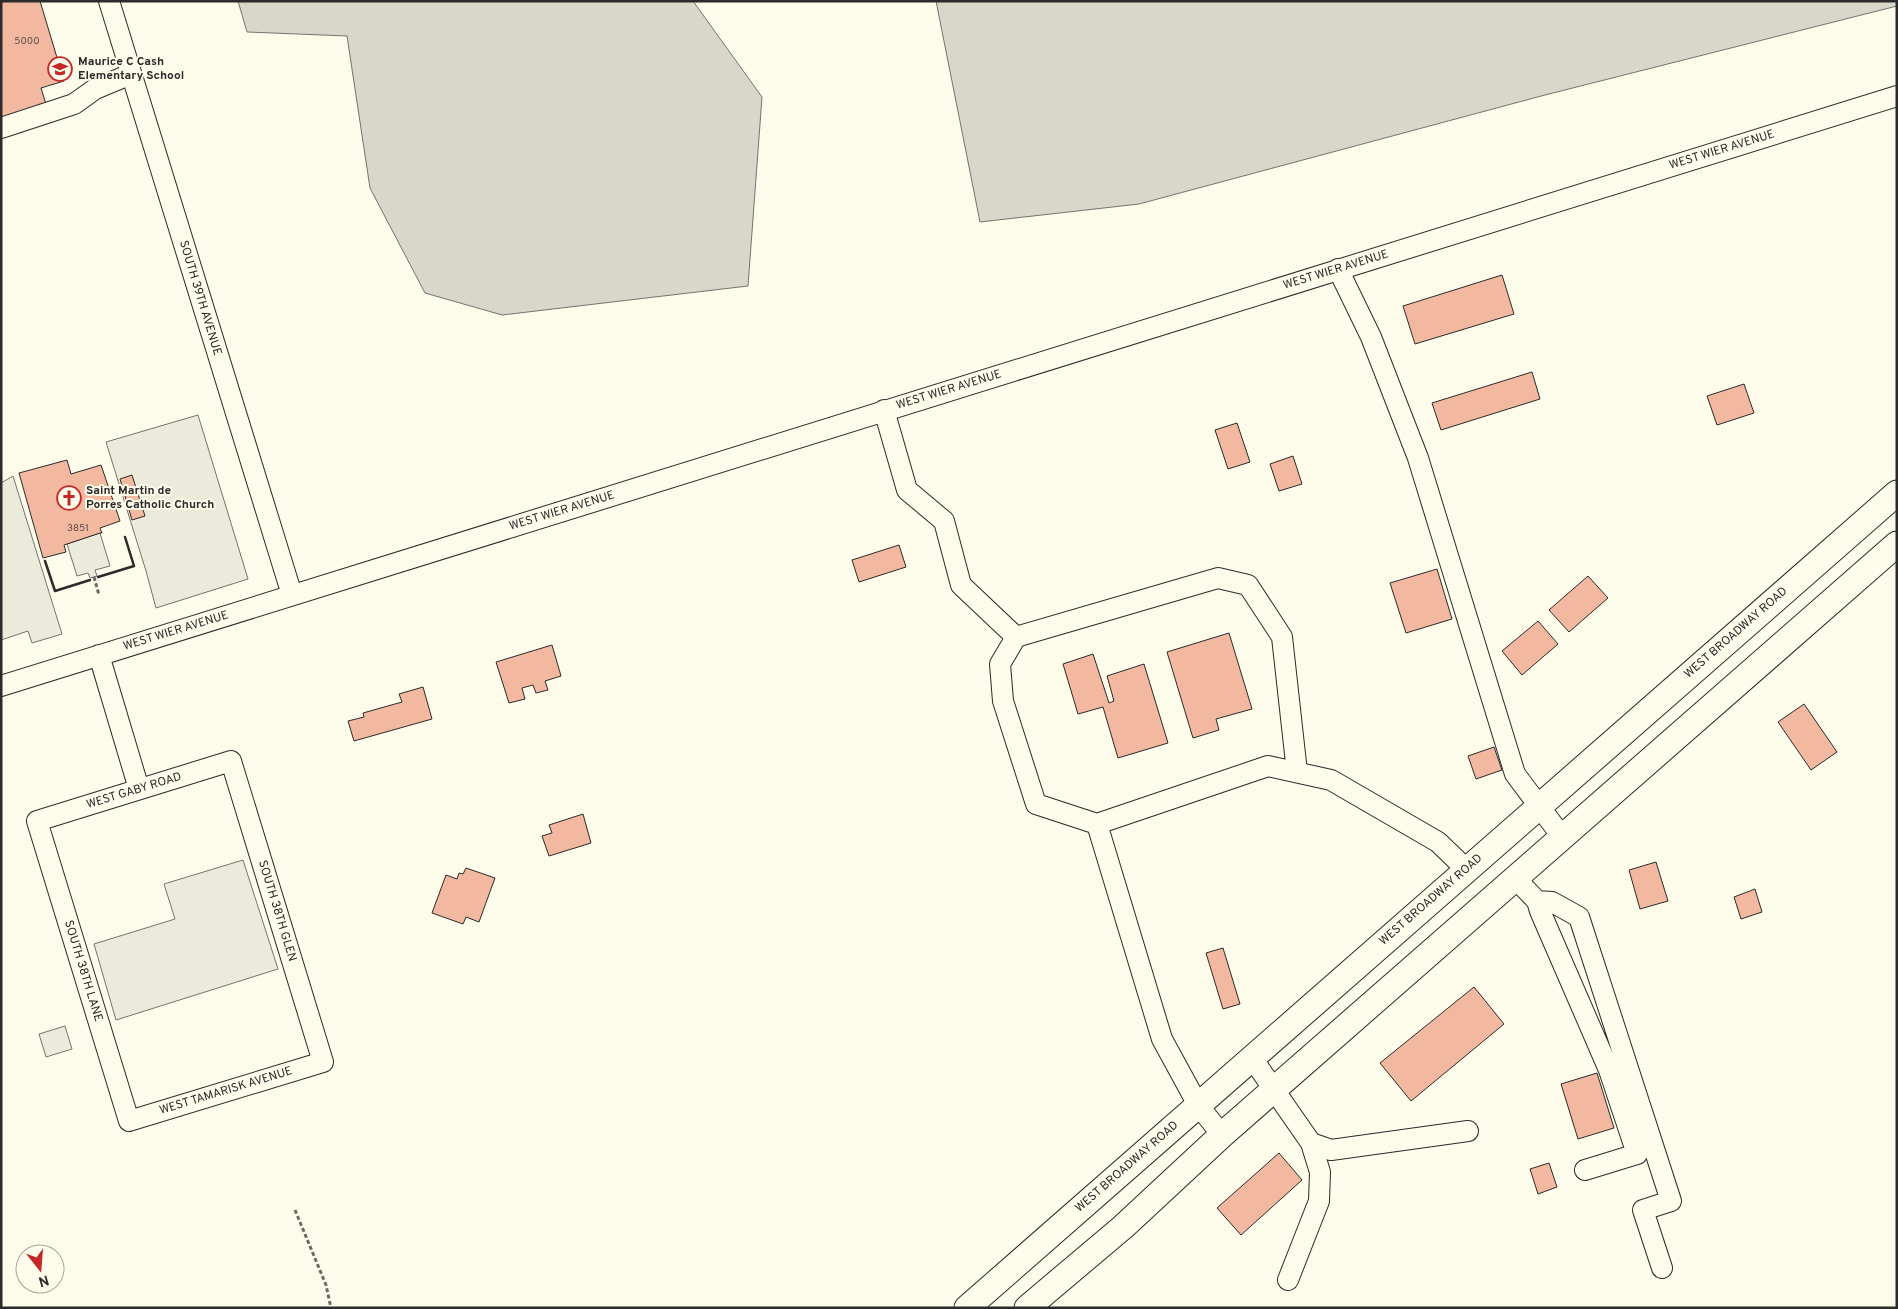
<svg xmlns="http://www.w3.org/2000/svg" width="1898" height="1309" font-family="Overpass,sans-serif">
<style>
.green{fill:#ecebdb;stroke:#74746e}
.parking{fill:#eceadb;stroke:#74746e}
.water{fill:#d8d7c9;stroke:#74746e}
.building{fill:#f2b8a0;stroke:#2b2b2b}
.lines{fill:none;stroke-linecap:round;stroke-linejoin:round}
.minor-casing{stroke:#2b2b2b;stroke-width:22}
.major-casing{stroke:#2b2b2b;stroke-width:27}
.path{stroke:#6a6964;stroke-width:3;stroke-dasharray:4 2.5;stroke-linecap:butt}
.minor{stroke:#fdfbea;stroke-width:20}
.major{stroke:#fdfbea;stroke-width:25}
.wall{stroke:#2b2b2b;stroke-width:2.5}
.labels{text-anchor:middle;dominant-baseline:central;stroke-width:4;stroke-linejoin:round;paint-order:stroke}
.number-label{font-size:10px;fill:#5d4e48}
.poi-label{font-size:12px;font-weight:bold;fill:#2b2b2b;stroke:#fdfbea;text-anchor:start}
.street-label{font-size:12px;fill:#2b2b2b;stroke:#fdfbea}
</style>
<rect width="100%" height="100%" fill="#fdfbea"/>
<path class="green" d="M243 860 278 969 116 1020 94 944 175 919 164 884Z
M65 1026 72 1049 46 1057 39 1034Z"/>
<path class="parking" d="M198 415 248 579 156 608 146 571 106 442Z
M13 476 62 634 32 643 28 631 1 640V483Z
M100 533 110 566 95 570 97 576 90 578 88 573 77 576 67 544Z"/>
<path class="water" d="M238 1H693L762 97 748 286 502 315 425 293 370 188 347 36 247 32Z
M936 1H1897V6L1545 95 1139 204 980 222Z"/>
<path class="building" d="M1 1H40L64 81 41 88 46 104 1 118Z
M1502 275 1514 314 1415 344 1403 306Z
M1532 372 1540 399 1441 430 1432 403Z
M1744 384 1754 413 1717 425 1707 396Z
M1237 423 1250 462 1228 469 1215 430Z
M1293 456 1302 484 1279 491 1270 464Z
M67 460 71 474 101 465 120 521 100 528 102 533H100L64 545 66 552 43 558 19 473Z
M132 475 145 516 132 520 120 479Z
M899 545 906 567 859 582 852 560Z
M1437 569 1452 619 1406 633 1390 583Z
M1588 576 1608 598 1569 632 1549 610Z
M1538 621 1558 644 1522 675 1502 651Z
M1229 633 1252 709 1216 719 1219 730 1193 738 1167 652Z
M552 645 561 676 545 681 548 690 536 693 533 685 522 688 525 699 509 703 496 662Z
M1093 654 1109 703 1114 701 1107 676 1144 664 1168 743 1118 758 1103 707 1078 714 1063 664Z
M423 687 432 719 354 741 348 721 364 717 363 713 402 702 399 694Z
M1804 704 1837 752 1811 770 1778 722Z
M1494 747 1502 770 1476 779 1468 756Z
M583 814 591 843 549 856 542 836 552 833 549 825Z
M1656 862 1668 901 1640 909 1629 870Z
M466 868 495 878 479 922 466 917 463 924 432 913 446 875 457 879 459 873 463 874Z
M1755 889 1762 912 1741 919 1734 897Z
M1223 948 1240 1004 1223 1009 1206 953Z
M1474 987 1504 1024 1411 1101 1380 1063Z
M1597 1073 1614 1128 1578 1139 1561 1084Z
M1279 1153 1302 1180 1241 1235 1217 1208Z
M1549 1163 1557 1187 1538 1194 1530 1169Z"/>
<g class="lines">
<g class="minor-casing">
<path id="minor" d="M109 1 292 595
M1 128 74 104 95 89 131 74
M1338 269 1371 337 1418 458 1515 774 1563 838
M884 410 907 490 944 521 961 585 1016 637
M99 655 139 789
M1 686 1897 96
M231 761 323 1062 129 1121 37 821Z
M1297 772 1282 637 1248 585 1218 578 1016 637 1000 664 1003 701 1036 804 1097 824 1268 766 1331 780 1438 842 1466 869
M1097 824 1162 1039 1198 1105 1222 1135
M1516 879 1537 901 1552 902 1579 917 1671 1201 1643 1210 1662 1268
M1537 901 1540 911 1609 1070 1637 1154 1585 1170
M1252 1058 1311 1143 1320 1172 1319 1201 1288 1280
M1311 1143 1331 1150 1468 1131"/>
</g>
<g class="major-casing">
<path id="major" d="M967 1308 1897 493
M1027 1308 1123 1227 1222 1135 1897 544"/>
</g>
<path class="path" d="M94 577 99 595
M295 1210 326 1285 331 1308"/>
<use href="#minor" class="minor"/>
<use href="#major" class="major"/>
<path class="wall" d="M45 561 55 591 90 580
M98 577 134 566 125 537"/>
</g>
<defs>
<g id="school-ring" transform="scale(1.25)"><circle r="9.5" fill="#fdfbea" stroke="#c62828" stroke-width="1.5"/><path d="M0-5L7-2L0 1L-7-2ZM-4 1L0 2.5L4 1V4Q0 6-4 4Z" fill="#c62828"/></g>
<g id="church-ring" transform="scale(1.25)"><circle r="9.5" fill="#fdfbea" stroke="#c62828" stroke-width="1.5"/><path d="M-1.2-6h2.4v3.5h3.3v2.4h-3.3V6h-2.4V-.1h-3.3v-2.4h3.3Z" fill="#c62828"/></g>
</defs>
<g fill-rule="evenodd">
<use href="#school-ring" x="60" y="69"/>
<use href="#church-ring" x="69" y="498"/>
</g>
<g class="labels">
<g class="number-label">
<text x="27" y="41">5000</text>
<text x="78" y="528">3851</text>
</g>
<g class="poi-label">
<text x="78" y="62">Maurice C Cash<tspan x="78" dy="14">Elementary School</tspan></text>
<text x="86" y="491">Saint Martin de<tspan x="86" dy="14">Porres Catholic Church</tspan></text>
</g>
<g class="street-label">
<text transform="translate(1722 150) rotate(-17)">WEST WIER AVENUE</text>
<text transform="translate(1336 270) rotate(-17)">WEST WIER AVENUE</text>
<text transform="translate(200 298) rotate(73)">SOUTH 39TH AVENUE</text>
<text transform="translate(949 390) rotate(-17)">WEST WIER AVENUE</text>
<text transform="translate(562 511) rotate(-17)">WEST WIER AVENUE</text>
<text transform="translate(176 631) rotate(-17)">WEST WIER AVENUE</text>
<text transform="translate(1736 633) rotate(-41)">WEST BROADWAY ROAD</text>
<text transform="translate(134 791) rotate(-17)">WEST GABY ROAD</text>
<text transform="translate(1431 900) rotate(-41)">WEST BROADWAY ROAD</text>
<text transform="translate(277 911) rotate(73)">SOUTH 38TH GLEN</text>
<text transform="translate(83 971) rotate(73)">SOUTH 38TH LANE</text>
<text transform="translate(226 1091) rotate(-17)">WEST TAMARISK AVENUE</text>
<text transform="translate(1127 1167) rotate(-41)">WEST BROADWAY ROAD</text>
</g>
</g>
<rect width="1898" height="1309" fill="none" stroke="#2b2b2b" stroke-width="5"/>
<g transform="translate(40 1269) rotate(163)"><circle r="24" fill="#fdfbea" stroke="#a9a89e"/>
<path d="M0-4L9 19L0 12L-9 19Z" fill="#c62828"/>
<text y="-8" font-size="14" font-weight="bold" text-anchor="middle" fill="#2b2b2b">N</text>
</g>
</svg>
